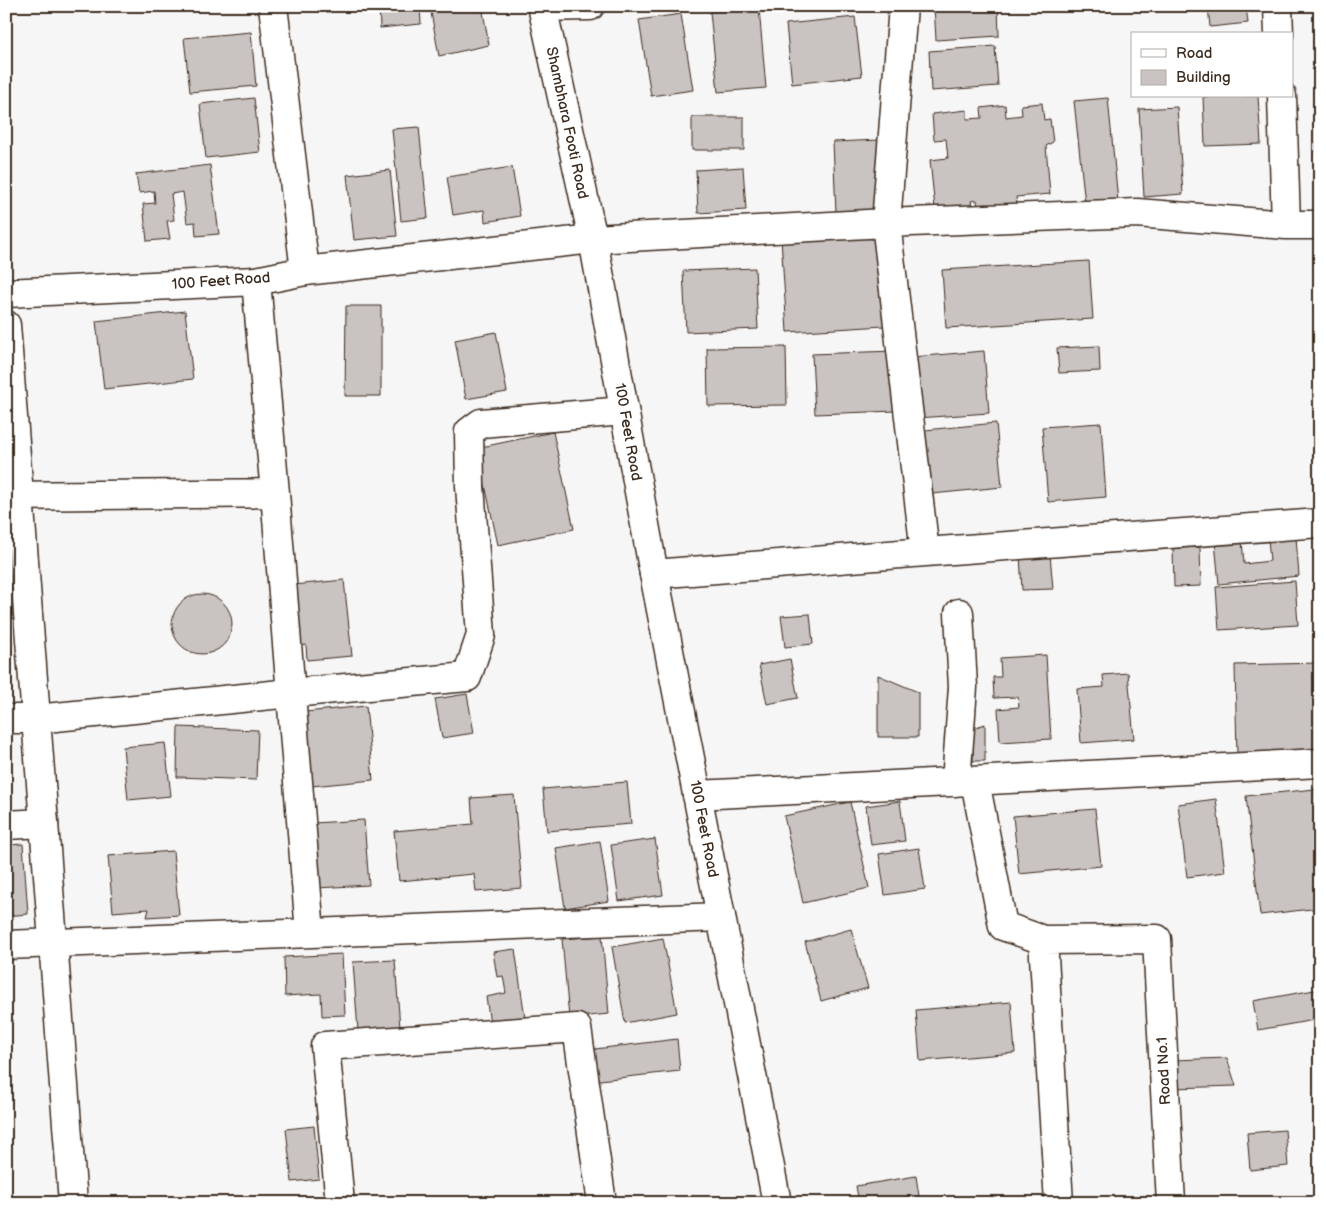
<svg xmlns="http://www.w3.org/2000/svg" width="1326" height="1209" font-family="'Balsamiq Sans',sans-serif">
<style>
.building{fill:#c9c3c1;stroke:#3b2a1e}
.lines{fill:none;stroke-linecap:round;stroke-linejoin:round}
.minor-casing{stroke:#3b2a1e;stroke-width:31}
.tertiary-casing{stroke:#3b2a1e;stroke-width:31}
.secondary-casing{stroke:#3b2a1e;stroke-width:31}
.minor{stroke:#fff;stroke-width:28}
.tertiary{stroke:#fff;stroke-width:28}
.secondary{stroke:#fff;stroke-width:28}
.labels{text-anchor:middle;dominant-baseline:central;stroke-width:4.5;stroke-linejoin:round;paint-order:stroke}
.street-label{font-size:15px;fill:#3b2a1e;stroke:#fff}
</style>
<rect width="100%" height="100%" fill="#f7f6f6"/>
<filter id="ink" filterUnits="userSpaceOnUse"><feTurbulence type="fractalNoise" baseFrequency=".02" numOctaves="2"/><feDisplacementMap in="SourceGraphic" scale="10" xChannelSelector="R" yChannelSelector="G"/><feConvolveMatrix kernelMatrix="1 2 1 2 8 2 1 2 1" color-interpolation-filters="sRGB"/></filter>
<g filter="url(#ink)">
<path class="building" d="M379 6H420L421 24 380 28Z
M482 6 489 45 439 56 430 7Z
M934 6H998L999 36 936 40Z
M1208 6H1246L1248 23 1210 27Z
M759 8 766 88 718 92 710 12Z
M681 14 693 90 651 96 639 20Z
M855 17 862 76 792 84 786 24Z
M251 32 256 86 190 92 184 38Z
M995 46 998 86 931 91 929 51Z
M1221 96H1258L1261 144 1205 146 1203 97Z
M254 98 260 152 206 158 200 104Z
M1108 98 1118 201 1085 204 1074 101Z
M1314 100H1320V164L1317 162Z
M1042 103 1044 120 1050 119 1053 142 1046 146 1050 194 1016 197 1017 204 978 208 977 200 971 201 972 206 935 209 930 160 948 158 946 139 934 140 932 114 967 110V119L982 118 981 108 1005 105 1006 117 1022 115 1021 105Z
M1177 107 1183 194 1144 197 1139 109Z
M692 117H744V150H692Z
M419 127 428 218 401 221 392 129Z
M880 140 884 211 836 213 833 142Z
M210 165 219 234 196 236 195 222 187 223 183 192 171 194 174 220 167 221 170 239 147 241 143 204 155 203 154 191 139 193 136 174Z
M512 167 520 216 485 222 484 210 453 215 447 177Z
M743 167 746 210 698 213 696 170Z
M390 170 397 236 354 240 347 175Z
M877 231 884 326 787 332 781 238Z
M1089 261 1093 319 946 328 942 270Z
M755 268 758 329 686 332 683 271Z
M346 306H381V396H345Z
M185 311 193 379 104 389 96 321Z
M496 332 507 392 466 399 455 340Z
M1099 346 1100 371 1059 373 1057 348Z
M786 347 787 405 708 406 707 348Z
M893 351 896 411 815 414 812 354Z
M984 351 989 413 917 418 912 357Z
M996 423 1002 487 932 494 925 430Z
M1101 423 1106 497 1048 502 1042 427Z
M553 432 574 529 498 545 477 448Z
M1296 537 1299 576 1219 584 1215 542 1242 540 1244 564 1270 561 1268 539Z
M1200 547 1201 586 1174 587 1173 548Z
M1050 554 1053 589 1022 590 1020 555Z
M344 580 352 656 307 660 306 645 298 646 293 585Z
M1295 581 1298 625 1219 630 1216 587Z
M172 624a30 30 0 1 1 60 0a30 30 0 1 1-60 0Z
M810 614 813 644 785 647 781 616Z
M1046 655 1051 739 1000 742 998 709 1019 707 1018 697 994 698 993 677H1001L1000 658Z
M790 659 798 698 767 704 759 665Z
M1319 663 1320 754 1237 756 1235 665Z
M1128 673 1134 739 1081 743 1077 689 1104 687 1103 675Z
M878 675 918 692V737H878Z
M467 694 474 733 442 738 435 699Z
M366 706 373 780 312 786 305 712Z
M985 724V761H973V728Z
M178 727 258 730 256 780 177 777Z
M165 743 171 796 128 800 123 747Z
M627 782 631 824 547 831 543 789Z
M1315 789 1320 832V908L1260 915 1246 796Z
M514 795 522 888 476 892 474 874 399 881 394 831 473 824 471 798Z
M1216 799 1225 872 1187 877 1178 804Z
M900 801 905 841 871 845 866 806Z
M850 802 869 888 803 903 784 816Z
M1095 809 1101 866 1019 874 1013 816Z
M364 820 369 885 317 888 313 823Z
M655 839 663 895 619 901 611 845Z
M600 841 609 901 565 908 556 848Z
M23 844 28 914 6 916V845Z
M919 848 925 889 885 895 879 854Z
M173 851 179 915 147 917 149 909 113 912 108 856Z
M851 929 868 988 821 1001 805 942Z
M602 936 609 1014 569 1018 562 939Z
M663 938 677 1013 625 1023 612 947Z
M515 949 525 1018 490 1023 486 997 506 993 503 976 497 977 493 952Z
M342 954 345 1015 322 1016 321 994 285 996 284 957Z
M395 960 400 1028 358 1031 353 962Z
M1320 989V1019L1258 1030 1253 1001Z
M1011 1002 1015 1053 920 1061 916 1010Z
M677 1039 680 1071 591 1081 587 1050Z
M1227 1058 1236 1086 1174 1088 1173 1060Z
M314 1126 319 1179 292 1182 286 1129Z
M1285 1130 1288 1166 1250 1170 1247 1133Z
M916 1176 920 1203H859L856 1186Z"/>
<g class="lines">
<g class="minor-casing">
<path id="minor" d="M273 6 305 271
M542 6 593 239 886 223 1137 213 1286 225H1320
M903 6 886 223 925 552
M1278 6 1279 34
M542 7 590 6
M1282 96 1286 225
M256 281 275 493 310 933
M6 496 275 493
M654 574 925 552 1320 523
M6 719H36L291 693 467 677 481 635 470 486 469 432 481 423 624 411
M975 781 1003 926 1043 940 1059 1203
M956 782 963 687 959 613
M697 795 1320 763
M6 825 44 823
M1043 940 1157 939 1171 1203
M6 945 721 917
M340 1203 325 1046 577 1028 602 1203"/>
</g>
<g class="tertiary-casing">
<path id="tertiary" d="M6 325 73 1203"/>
</g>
<g class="secondary-casing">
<path id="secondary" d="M6 293 256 281 305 271 593 239 654 574 777 1203"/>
</g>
<use href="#minor" class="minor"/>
<use href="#tertiary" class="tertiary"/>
<use href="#secondary" class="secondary"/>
</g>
</g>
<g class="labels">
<g class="street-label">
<text transform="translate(567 123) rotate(78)">Shambhara Footi Road</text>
<text transform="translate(221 281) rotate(-4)">100 Feet Road</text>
<text transform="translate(628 432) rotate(80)">100 Feet Road</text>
<text transform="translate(704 829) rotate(79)">100 Feet Road</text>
<text transform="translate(1164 1071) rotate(-93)">Road No.1</text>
</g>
</g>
<rect width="1326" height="1209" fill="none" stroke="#fff" stroke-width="25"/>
<rect x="12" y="12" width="1301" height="1184" fill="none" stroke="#3b2a1e" stroke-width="2" filter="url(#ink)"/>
<rect x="1131" y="32" width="162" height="65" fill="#ffffff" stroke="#b1aaa5"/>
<rect x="1141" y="49" width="25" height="8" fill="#ffffff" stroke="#b1aaa5"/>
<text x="1176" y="58" font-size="15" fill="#3b2a1e">Road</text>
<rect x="1141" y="70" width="25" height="15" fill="#c9c3c1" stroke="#b1aaa5"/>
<text x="1176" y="82" font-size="15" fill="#3b2a1e">Building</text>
</svg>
